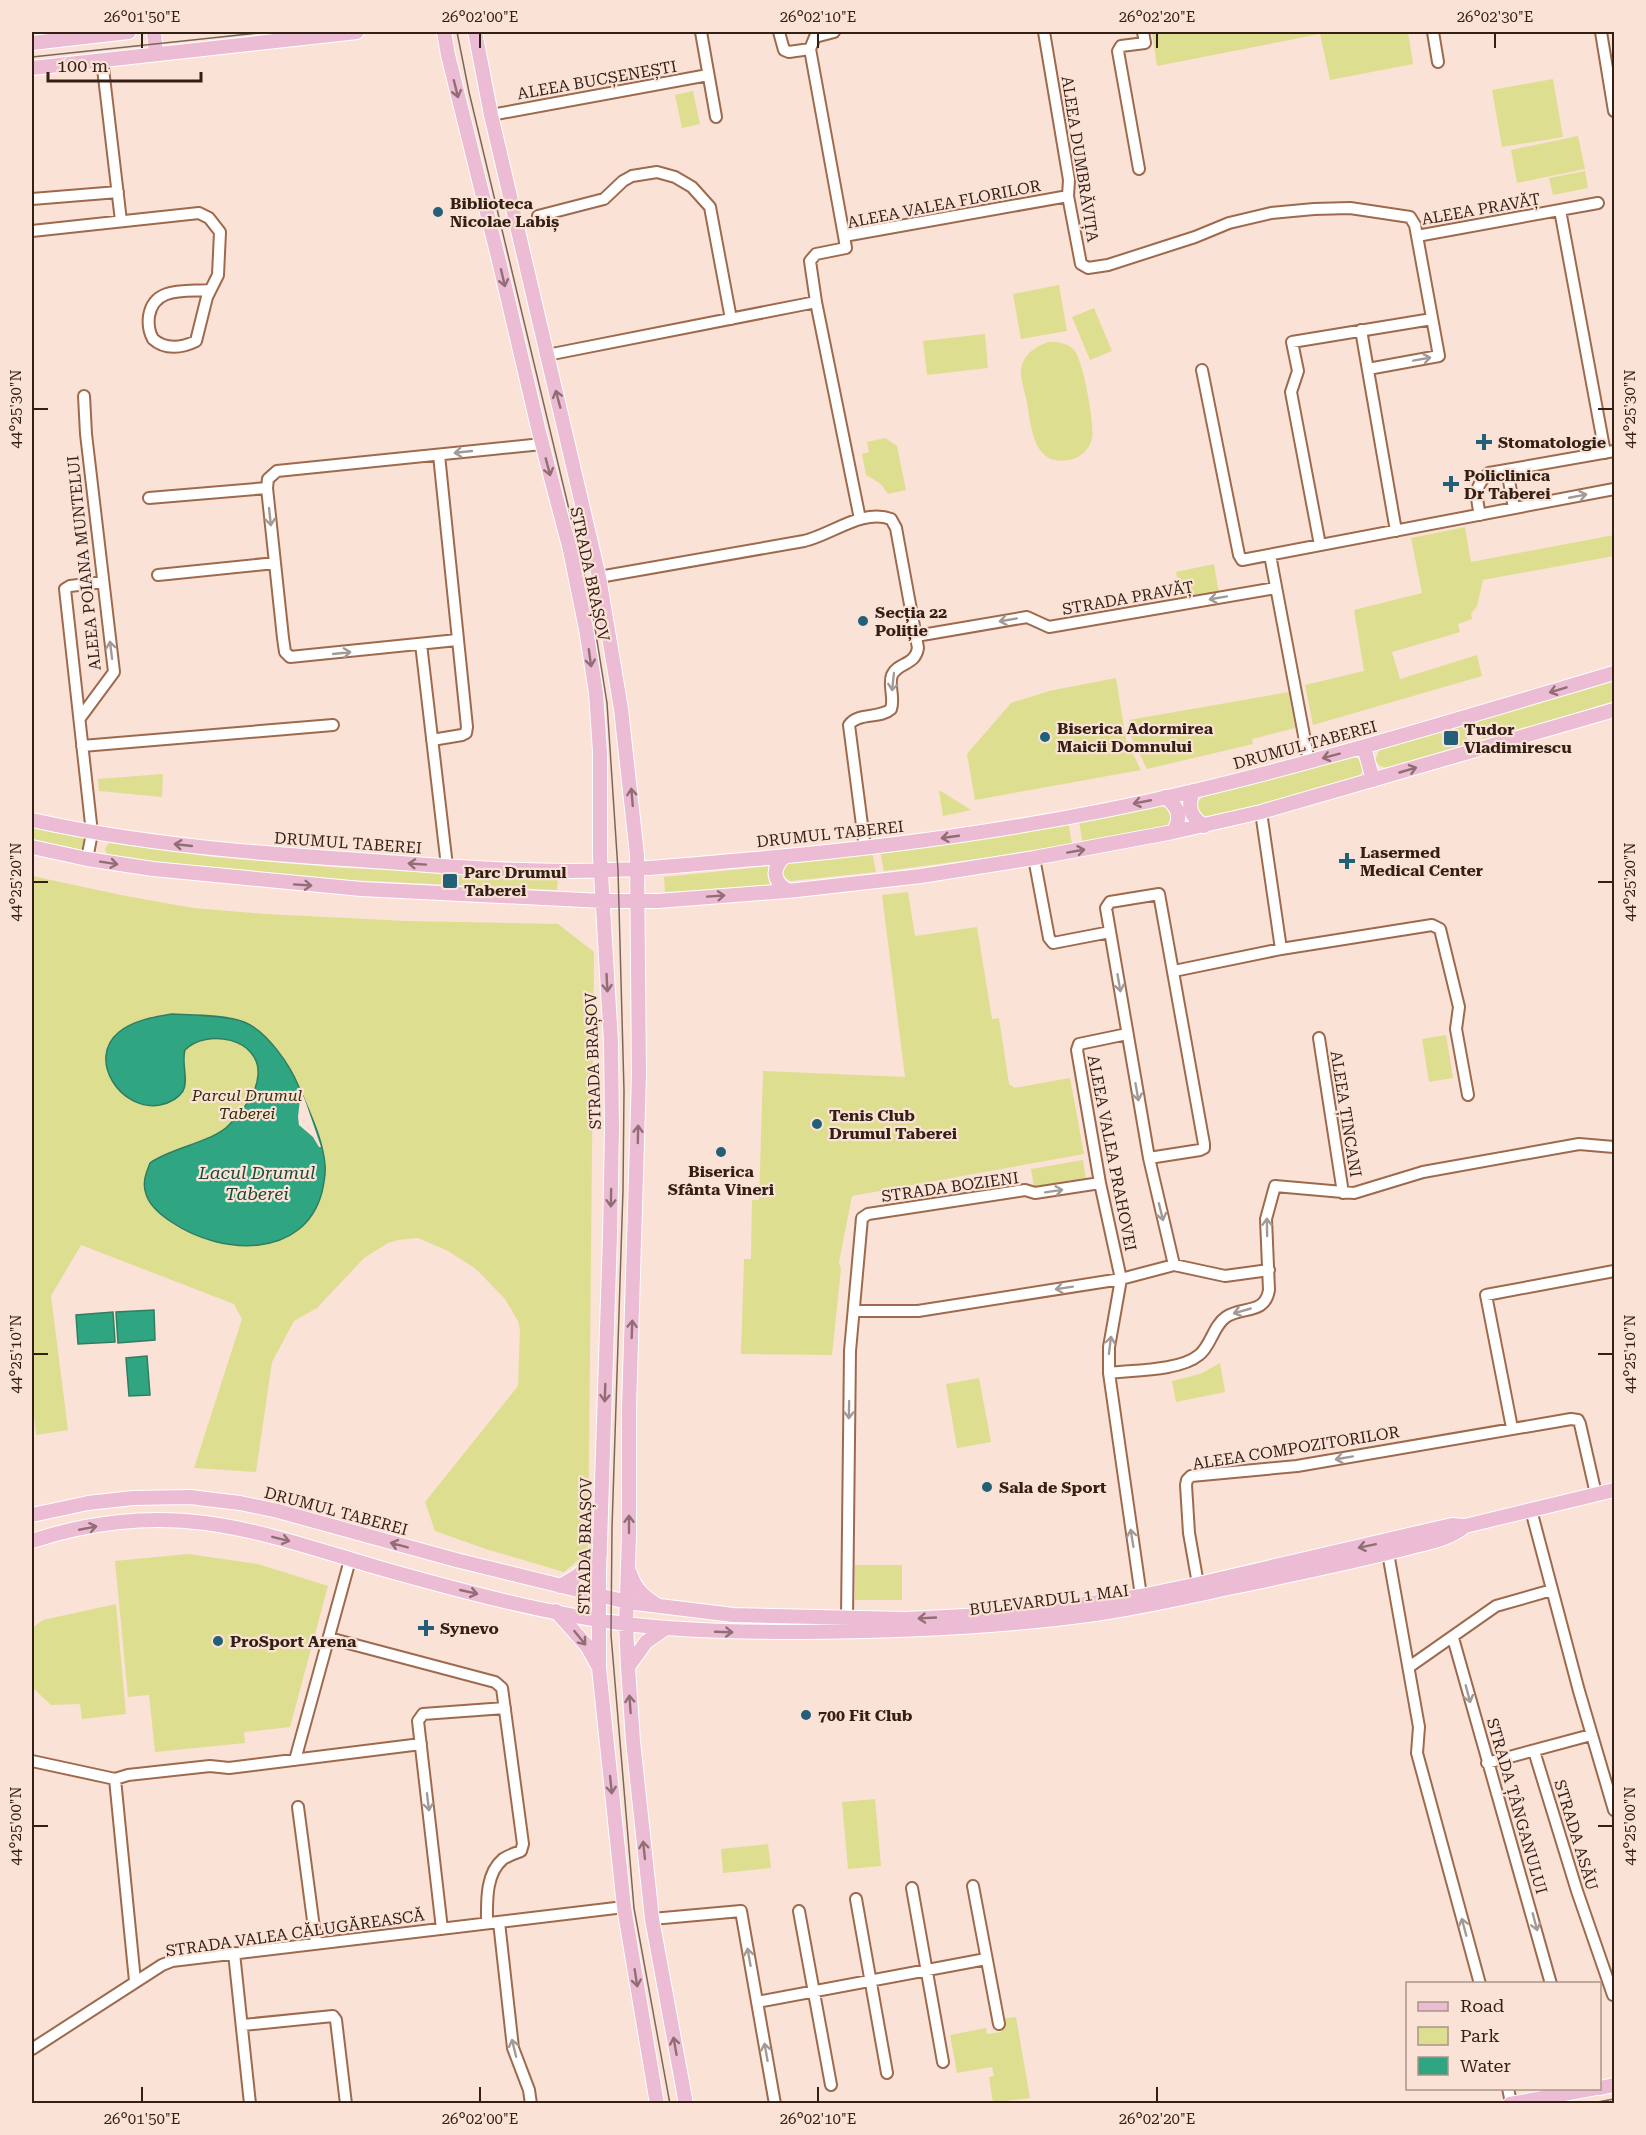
<svg xmlns="http://www.w3.org/2000/svg" width="1646" height="2135" font-family="'Roboto Serif',serif">
<style>
.green{fill:#dede90}
.water{fill:#30a582;stroke:#317d61;stroke-width:1.5}
.pier{fill:#fae2d6}
.lines{fill:none;stroke-linecap:round;stroke-linejoin:round}
.minor-casing{stroke:#9d6a4e;stroke-width:14}
.major-casing{stroke:#fff;stroke-width:16}
.minor{stroke:#fff;stroke-width:10}
.major{stroke:#ebbcd3;stroke-width:14}
.tram{stroke:#7c665b;stroke-width:1.5}
.oneway{stroke:#906e74}
.oneway2{stroke:#a49a95}
.ticks{fill:none;stroke:#341f14;stroke-width:2}
.poi-dot{fill:#245f78;stroke:#fae2d6;stroke-width:2}
.labels{text-anchor:middle;dominant-baseline:central;stroke-width:4.5;stroke-linejoin:round;paint-order:stroke}
.street-label{font-size:16px;fill:#341f14;stroke:#fae2d6}
.poi-label{font-size:16px;font-weight:bold;fill:#341f14;stroke:#fae2d6;text-anchor:start}
.park-label{font-size:16px;font-style:italic;fill:#313007;stroke:#fae2d6}
.water-label{font-size:18px;font-style:italic;fill:#1b4a3b;stroke:#fae2d6}
.neatline{fill:none;stroke:#341f14;stroke-width:2}
.ticks-label{font-size:15px;text-anchor:middle;fill:#341f14}
</style>
<rect width="100%" height="100%" fill="#fae2d6"/>
<path class="green" d="M1152 32H1408L1413 64 1330 80 1320 34 1157 66Z
M1553 79 1563 137 1502 147 1492 90Z
M693 91 700 124 682 128 675 95Z
M1578 136 1585 169 1517 183 1511 150Z
M1585 171 1588 188 1553 195 1549 178Z
M1059 285 1067 331 1021 339 1013 294Z
M1094 308 1112 351 1090 360 1072 317Z
M985 334 988 368 927 375 923 341Z
M1049 342C1058 342 1068 343 1074 350 1083 359 1095 426 1092 439 1089 450 1080 458 1069 460 1033 467 1031 426 1027 402 1025 392 1020 379 1021 370 1023 354 1036 346 1049 342Z
M885 438 897 446 906 490 888 494 881 484 866 475 862 454 869 452 867 442Z
M1465 527 1471 562 1614 535V556L1483 580 1477 606 1471 614 1472 619 1458 624 1460 632 1392 652 1400 679 1477 655 1482 676 1313 725 1305 685 1364 671 1354 610 1422 593 1411 538Z
M1214 564 1219 594 1182 602 1176 572Z
M1116 678 1126 740 1141 770 975 800 967 754 1011 703 1049 691Z
M1614 680V701L1483 741 1477 721Z
M1289 692 1295 728 1252 739 1253 744 1147 769 1131 737 1129 720Z
M1464 726 1469 745 1386 768 1379 765 1375 761 1379 750Z
M1354 757 1359 759 1363 770 1360 775 1355 779 1208 819C1200 817 1197 812 1196 804L1203 796Z
M163 774 162 797 99 791 98 779Z
M939 790 971 810 943 816Z
M1162 805 1170 809C1172 818 1173 823 1164 828L1083 844 1079 822Z
M1068 822 1072 844 984 858 884 871 880 851Z
M32 826 89 838 95 843 93 850 86 851 32 840Z
M109 843 213 857 343 868 558 877 557 890 308 878 112 857 106 853 105 849Z
M872 852 876 872 790 881 781 876 782 866 787 861Z
M771 866 775 887 665 892 664 877Z
M32 876 121 895 193 908 266 914 406 921 558 924 594 952 588 1552 564 1572 486 1549 435 1531 425 1502 518 1386 520 1330 518 1321 505 1299 476 1269 448 1251 418 1238 398 1240 388 1243 364 1258 317 1308 294 1321 272 1362 256 1472 194 1468 242 1319 234 1304 81 1245 51 1296 68 1430 36 1435 32 1395Z
M908 892 915 936 977 927 992 1019 999 1018 1009 1084 1015 1088 1070 1078 1084 1154 852 1196 839 1262 841 1269 832 1355 741 1354 744 1259H751L752 1200H759L763 1071 905 1077 882 895Z
M1446 1035 1453 1078 1429 1082 1422 1039Z
M1083 1160 1086 1179 1034 1187 1031 1169Z
M1220 1363 1225 1392 1176 1402 1172 1381 1200 1374Z
M979 1378 991 1442 957 1448 946 1384Z
M188 1554 258 1564 328 1586 290 1727 244 1732 245 1743 155 1752 149 1695 128 1697 115 1561Z
M855 1565H902V1600H855Z
M116 1604 126 1714 82 1719 80 1704 51 1705 32 1687V1628L43 1620Z
M875 1799 881 1866 848 1869 842 1802Z
M768 1844 771 1868 723 1873 721 1849Z
M1016 2017 1030 2098 993 2103 989 2077 994 2076 992 2067 957 2073 950 2035 986 2028 987 2034 1001 2032 1006 2018Z"/>
<path class="water" d="M172 1014C191 1015 227 1015 244 1022 267 1031 290 1065 299 1087 309 1111 323 1139 325 1165 326 1174 324 1183 322 1192 304 1260 221 1255 173 1223 162 1216 150 1207 146 1194 142 1183 146 1173 150 1163 170 1148 213 1142 229 1125 242 1111 257 1094 258 1075 261 1038 206 1028 185 1050 181 1063 189 1080 183 1091 178 1099 169 1103 160 1105 121 1112 86 1059 119 1032 134 1020 154 1017 172 1014Z
M154 1310 155 1340 118 1343 116 1312Z
M113 1312 115 1342 78 1344 76 1315Z
M147 1356 150 1395 129 1396 126 1358Z"/>
<path class="pier" d="M301 1091 305 1100 321 1147H319L313 1137 299 1125 298 1117Z"/>
<g class="lines">
<g class="minor-casing">
<path id="minor" d="M701 32 716 117
M779 32 784 50 789 52 810 49 815 37 834 32
M1044 32 1069 180 1068 196 1081 264 1088 268 1108 265 1195 237 1229 223 1271 213 1314 209 1350 208 1410 217 1415 225 1439 356 1368 369
M1433 32 1438 62
M1601 32 1614 111
M810 49 844 236
M102 60 121 221
M491 115 708 75
M1139 169 1118 51 1121 46 1145 43 1143 32
M32 199 118 192
M1560 210 1605 453
M538 216 604 199 623 181 632 176 657 172 675 177 692 187 710 207 731 319
M32 231 199 213 209 218 220 232 218 275 207 297 196 341C182 348 165 350 153 339 149 332 148 324 149 316 154 286 185 292 210 290
M1417 236 1598 203
M1361 330 1396 531
M547 355 816 302
M1202 370 1239 555 1242 560 1614 489
M1507 470 1514 508
M149 498 267 488
M1480 515C1476 496 1473 487 1489 473L1614 451
M860 519 816 302 810 261 816 254 846 248 844 236 1068 196
M1320 545 1291 392 1298 371 1292 342 1432 319
M1270 555 1309 762
M158 575 275 563
M599 577 804 541C831 535 863 508 891 519L896 528 918 648C915 666 898 662 892 675 888 685 895 698 891 709 880 719 858 712 849 725L865 848
M916 636 1027 617 1049 627 1276 588
M457 640 290 657 285 652 283 638 267 488 268 479 277 471 542 444
M421 644 447 866
M80 718 114 672 86 434 84 396
M432 740 462 735 466 733 467 727 439 455
M82 746 333 725
M1261 812 1281 949
M1034 858 1049 938 1053 943 1110 932
M87 859 92 833 65 589 70 586 103 582
M1174 971 1281 949 1432 925 1440 929 1459 1007 1456 1029 1468 1095
M1127 1034 1079 1044 1077 1050 1100 1183 1121 1279 1109 1347V1373L1141 1596
M1319 1038 1343 1193
M1149 1158 1200 1150 1204 1148V1144L1159 894 1110 902 1106 908 1149 1158 1174 1265
M855 1311H918L1121 1279 1174 1265 1225 1276 1269 1270
M1109 1373C1133 1370 1180 1371 1199 1355 1211 1346 1213 1326 1226 1317 1242 1306 1265 1315 1269 1290L1266 1219 1275 1186 1354 1193 1423 1172 1579 1144 1614 1147
M1512 1428 1486 1295 1614 1271
M1531 1510 1579 1691 1614 1810
M1388 1553 1419 1727 1417 1753 1480 1984
M1198 1584 1189 1533 1186 1485 1187 1480 1191 1476 1297 1466 1571 1419 1578 1420 1580 1424 1596 1494
M847 1618 850 1351 862 1218 868 1214 1025 1190 1035 1193 1100 1183
M329 1638 495 1682 502 1688 523 1844 521 1851C515 1853 508 1856 503 1859 485 1874 487 1903 487 1923
M1453 1638 1551 1984
M1409 1667 1496 1606 1552 1590
M1534 1751 1577 1891 1613 1995 1614 1994
M295 1760 350 1560
M32 1761 115 1779
M1487 1763 1591 1735
M115 1779 128 1775 210 1766 229 1768 421 1744
M115 1779 135 1981
M298 1807 316 1943
M973 1886 999 2024
M912 1888 943 2062
M856 1899 887 2073
M799 1911 831 2085
M652 1919 741 1911 775 2104
M499 1922 513 2048 529 2090 531 2104
M442 1929 418 1721 423 1714 505 1708
M234 1953 250 2104
M757 2002 986 1959
M243 2025 333 2016 336 2020 346 2104
M32 2049 162 1965 172 1961 624 1907
M1508 2088 1511 2103"/>
</g>
<g class="major-casing">
<path id="major" d="M154 32 156 54
M444 32 448 55 499 261 539 432 570 550 586 629 596 693 600 752V856L611 1042 612 1129 610 1236 599 1574V1668L624 1907 657 2104
M475 32 491 115 599 577 621 709 637 855 639 1075 629 1408V1536L626 1624 628 1667 633 1741 652 1919 686 2104
M32 43 129 32
M32 68 357 32
M1364 747 1373 780
M1193 791C1187 807 1190 816 1204 826
M1165 797C1179 807 1182 818 1173 832
M32 820C140 844 250 853 360 860 430 865 500 871 570 871 632 871 694 864 755 859 903 846 1050 825 1194 791 1336 757 1475 714 1614 673
M32 847 87 859 153 869 361 889 603 901H658L788 891 921 876 1034 858 1173 832 1261 812 1614 710
M785 856C771 869 773 881 788 891
M32 1515 88 1503 133 1498 191 1497 206 1499 240 1503 278 1511 456 1560 627 1602 733 1615 906 1619 1021 1613 1141 1596 1198 1584 1452 1525 1465 1526 1614 1490
M32 1541C86 1523 148 1515 205 1523 266 1531 324 1552 383 1569 461 1591 547 1614 626 1624 683 1631 738 1632 795 1632 892 1632 991 1628 1088 1615 1143 1608 1198 1594 1253 1583 1306 1571 1359 1561 1411 1547 1430 1542 1450 1539 1465 1526
M630 1573C635 1589 644 1597 657 1605
M560 1586C576 1577 589 1569 600 1554
M556 1611 587 1646 598 1666
M628 1667 646 1642 666 1628
M1600 2088 1614 2085
M1510 2104 1596 2088"/>
</g>
<use href="#minor" class="minor"/>
<use href="#major" class="major"/>
<path class="tram" d="M457 32 469 92 590 597 607 703 618 870 624 1091 623 1190 612 1528 611 1635 634 1908 670 2104
M32 57 267 32
M1587 2104 1614 2099"/>
</g>
<defs><path id="oneway-shaft" d="M-6 0H5M1.5-3L5.5 0L1.5 3" fill="none" stroke-width="1.6" stroke-linecap="round" stroke-linejoin="round" transform="scale(1.5)"/></defs>
<g class="oneway">
<use href="#oneway-shaft" transform="translate(456 89) rotate(76)"/>
<use href="#oneway-shaft" transform="translate(503 278) rotate(77)"/>
<use href="#oneway-shaft" transform="translate(558 399) rotate(-105)"/>
<use href="#oneway-shaft" transform="translate(548 467) rotate(75)"/>
<use href="#oneway-shaft" transform="translate(590 658) rotate(82)"/>
<use href="#oneway-shaft" transform="translate(1558 690) rotate(163)"/>
<use href="#oneway-shaft" transform="translate(1331 756) rotate(165)"/>
<use href="#oneway-shaft" transform="translate(1408 770) rotate(-16)"/>
<use href="#oneway-shaft" transform="translate(632 797) rotate(-95)"/>
<use href="#oneway-shaft" transform="translate(1142 802) rotate(169)"/>
<use href="#oneway-shaft" transform="translate(950 837) rotate(172)"/>
<use href="#oneway-shaft" transform="translate(183 845) rotate(-174)"/>
<use href="#oneway-shaft" transform="translate(1076 851) rotate(-10)"/>
<use href="#oneway-shaft" transform="translate(109 863) rotate(9)"/>
<use href="#oneway-shaft" transform="translate(417 864) rotate(-176)"/>
<use href="#oneway-shaft" transform="translate(303 885) rotate(4)"/>
<use href="#oneway-shaft" transform="translate(716 896) rotate(-4)"/>
<use href="#oneway-shaft" transform="translate(607 983) rotate(87)"/>
<use href="#oneway-shaft" transform="translate(638 1134) rotate(-89)"/>
<use href="#oneway-shaft" transform="translate(611 1198) rotate(91)"/>
<use href="#oneway-shaft" transform="translate(632 1329) rotate(-88)"/>
<use href="#oneway-shaft" transform="translate(605 1393) rotate(92)"/>
<use href="#oneway-shaft" transform="translate(629 1524) rotate(-90)"/>
<use href="#oneway-shaft" transform="translate(88 1528) rotate(-11)"/>
<use href="#oneway-shaft" transform="translate(281 1539) rotate(14)"/>
<use href="#oneway-shaft" transform="translate(399 1545) rotate(-165)"/>
<use href="#oneway-shaft" transform="translate(1367 1546) rotate(168)"/>
<use href="#oneway-shaft" transform="translate(469 1592) rotate(13)"/>
<use href="#oneway-shaft" transform="translate(927 1618) rotate(177)"/>
<use href="#oneway-shaft" transform="translate(724 1632) rotate(2)"/>
<use href="#oneway-shaft" transform="translate(580 1638) rotate(51)"/>
<use href="#oneway-shaft" transform="translate(630 1704) rotate(-94)"/>
<use href="#oneway-shaft" transform="translate(611 1785) rotate(84)"/>
<use href="#oneway-shaft" transform="translate(644 1850) rotate(-96)"/>
<use href="#oneway-shaft" transform="translate(636 1978) rotate(81)"/>
<use href="#oneway-shaft" transform="translate(675 2046) rotate(-100)"/>
</g>
<g class="oneway2">
<use href="#oneway-shaft" transform="translate(1422 359) rotate(-10)"/>
<use href="#oneway-shaft" transform="translate(463 452) rotate(174)"/>
<use href="#oneway-shaft" transform="translate(1578 496) rotate(-11)"/>
<use href="#oneway-shaft" transform="translate(270 517) rotate(84)"/>
<use href="#oneway-shaft" transform="translate(1218 598) rotate(170)"/>
<use href="#oneway-shaft" transform="translate(1008 620) rotate(170)"/>
<use href="#oneway-shaft" transform="translate(111 650) rotate(-97)"/>
<use href="#oneway-shaft" transform="translate(342 653) rotate(-6)"/>
<use href="#oneway-shaft" transform="translate(893 682) rotate(96)"/>
<use href="#oneway-shaft" transform="translate(1119 983) rotate(80)"/>
<use href="#oneway-shaft" transform="translate(1137 1092) rotate(80)"/>
<use href="#oneway-shaft" transform="translate(1054 1191) rotate(-9)"/>
<use href="#oneway-shaft" transform="translate(1161 1212) rotate(76)"/>
<use href="#oneway-shaft" transform="translate(1267 1227) rotate(-91)"/>
<use href="#oneway-shaft" transform="translate(1064 1288) rotate(171)"/>
<use href="#oneway-shaft" transform="translate(1242 1311) rotate(164)"/>
<use href="#oneway-shaft" transform="translate(1110 1345) rotate(-83)"/>
<use href="#oneway-shaft" transform="translate(849 1410) rotate(91)"/>
<use href="#oneway-shaft" transform="translate(1344 1458) rotate(170)"/>
<use href="#oneway-shaft" transform="translate(1132 1538) rotate(-99)"/>
<use href="#oneway-shaft" transform="translate(1468 1694) rotate(75)"/>
<use href="#oneway-shaft" transform="translate(428 1802) rotate(83)"/>
<use href="#oneway-shaft" transform="translate(1535 1922) rotate(75)"/>
<use href="#oneway-shaft" transform="translate(1464 1927) rotate(-105)"/>
<use href="#oneway-shaft" transform="translate(749 1957) rotate(-100)"/>
<use href="#oneway-shaft" transform="translate(514 2048) rotate(-104)"/>
<use href="#oneway-shaft" transform="translate(766 2052) rotate(-100)"/>
</g>
<path class="ticks" d="M142 33V48M480 33V48M818 33V48M1157 33V48M1495 33V48M33 409H48M1598 409H1613M33 882H48M1598 882H1613M33 1354H48M1598 1354H1613M33 1826H48M1598 1826H1613M142 2087V2102M480 2087V2102M818 2087V2102M1157 2087V2102"/>
<g class="poi-dot">
<circle cx="438" cy="212" r="6"/>
<path d="M1481 433h6v6h6v6h-6v6h-6v-6h-6v-6h6z"/>
<path d="M1448 475h6v6h6v6h-6v6h-6v-6h-6v-6h6z"/>
<circle cx="863" cy="621" r="6"/>
<circle cx="1045" cy="737" r="6"/>
<rect x="1443" y="730" width="16" height="16" rx="3"/>
<path d="M1344 852h6v6h6v6h-6v6h-6v-6h-6v-6h6z"/>
<rect x="442" y="873" width="16" height="16" rx="3"/>
<circle cx="817" cy="1124" r="6"/>
<circle cx="721" cy="1152" r="6"/>
<circle cx="987" cy="1487" r="6"/>
<path d="M423 1619h6v6h6v6h-6v6h-6v-6h-6v-6h6z"/>
<circle cx="218" cy="1641" r="6"/>
<circle cx="806" cy="1715" r="6"/>
</g>
<g class="labels">
<g class="street-label">
<text transform="translate(597 80) rotate(-10)">ALEEA BUCȘENEȘTI</text>
<text transform="translate(1080 159) rotate(81)">ALEEA DUMBRĂVIȚA</text>
<text transform="translate(944 204) rotate(-11)">ALEEA VALEA FLORILOR</text>
<text transform="translate(1481 209) rotate(-10)">ALEEA PRAVĂȚ</text>
<text transform="translate(84 563) rotate(-96)">ALEEA POIANA MUNTELUI</text>
<text transform="translate(590 574) rotate(78)">STRADA BRAȘOV</text>
<text transform="translate(1128 598) rotate(-10)">STRADA PRAVĂȚ</text>
<text transform="translate(1305 745) rotate(-15)">DRUMUL TABEREI</text>
<text transform="translate(830 834) rotate(-6)">DRUMUL TABEREI</text>
<text transform="translate(348 843) rotate(4)">DRUMUL TABEREI</text>
<text transform="translate(593 1061) rotate(-92)">STRADA BRAȘOV</text>
<text transform="translate(1346 1114) rotate(81)">ALEEA ȚINCANI</text>
<text transform="translate(1112 1153) rotate(79)">ALEEA VALEA PRAHOVEI</text>
<text transform="translate(950 1187) rotate(-8)">STRADA BOZIENI</text>
<text transform="translate(1296 1448) rotate(-9)">ALEEA COMPOZITORILOR</text>
<text transform="translate(336 1511) rotate(15)">DRUMUL TABEREI</text>
<text transform="translate(585 1546) rotate(-89)">STRADA BRAȘOV</text>
<text transform="translate(1049 1600) rotate(-7)">BULEVARDUL 1 MAI</text>
<text transform="translate(1517 1806) rotate(74)">STRADA ȚÂNGANULUI</text>
<text transform="translate(1576 1835) rotate(73)">STRADA ASĂU</text>
<text transform="translate(295 1933) rotate(-8)">STRADA VALEA CĂLUGĂREASCĂ</text>
</g>
<g class="poi-label">
<text x="450" y="203">Biblioteca<tspan x="450" dy="18">Nicolae Labiș</tspan></text>
<text x="1498" y="442">Stomatologie</text>
<text x="1464" y="475">Policlinica<tspan x="1464" dy="18">Dr Taberei</tspan></text>
<text x="875" y="612">Secția 22<tspan x="875" dy="18">Poliție</tspan></text>
<text x="1057" y="728">Biserica Adormirea<tspan x="1057" dy="18">Maicii Domnului</tspan></text>
<text x="1464" y="729">Tudor<tspan x="1464" dy="18">Vladimirescu</tspan></text>
<text x="1360" y="852">Lasermed<tspan x="1360" dy="18">Medical Center</tspan></text>
<text x="464" y="872">Parc Drumul<tspan x="464" dy="18">Taberei</tspan></text>
<text x="829" y="1115">Tenis Club<tspan x="829" dy="18">Drumul Taberei</tspan></text>
<text x="721" y="1171" text-anchor="middle">Biserica<tspan x="721" dy="18">Sfânta Vineri</tspan></text>
<text x="999" y="1487">Sala de Sport</text>
<text x="440" y="1628">Synevo</text>
<text x="230" y="1641">ProSport Arena</text>
<text x="818" y="1715">700 Fit Club</text>
</g>
<g class="park-label">
<text x="247" y="1095">Parcul Drumul<tspan x="247" dy="18">Taberei</tspan></text>
</g>
<g class="water-label">
<text x="257" y="1172">Lacul Drumul<tspan x="257" dy="21">Taberei</tspan></text>
</g>
</g>
<rect width="1646" height="2135" fill="none" stroke="#fae2d6" stroke-width="66"/>
<rect x="1406" y="1982" width="195" height="108" fill="#fae2d6" stroke="#ab9488" stroke-width="1.5"/>
<rect x="1418" y="2002" width="30" height="9" fill="#ebbcd3" stroke="#ab9488" stroke-width="1.5"/>
<text x="1460" y="2012" font-size="18" fill="#341f14">Road</text>
<rect x="1418" y="2027" width="30" height="18" fill="#dede90" stroke="#ab9488" stroke-width="1.5"/>
<text x="1460" y="2042" font-size="18" fill="#341f14">Park</text>
<rect x="1418" y="2057" width="30" height="18" fill="#30a582" stroke="#ab9488" stroke-width="1.5"/>
<text x="1460" y="2072" font-size="18" fill="#341f14">Water</text>
<path d="M48 72v9h153v-9" fill="none" stroke="#341f14" stroke-width="3"/>
<text x="57" y="72" font-size="18" fill="#341f14" stroke="#fae2d6" stroke-width="4.5" paint-order="stroke">100 m</text>
<rect x="33" y="33" width="1580" height="2069" class="neatline"/>
<g class="ticks-label">
<text x="142" y="22">26°01'50"E</text>
<text x="480" y="22">26°02'00"E</text>
<text x="818" y="22">26°02'10"E</text>
<text x="1157" y="22">26°02'20"E</text>
<text x="1495" y="22">26°02'30"E</text>
<text transform="translate(16 409) rotate(-90)" y="5">44°25'30"N</text>
<text transform="translate(1630 409) rotate(-90)" y="5">44°25'30"N</text>
<text transform="translate(16 882) rotate(-90)" y="5">44°25'20"N</text>
<text transform="translate(1630 882) rotate(-90)" y="5">44°25'20"N</text>
<text transform="translate(16 1354) rotate(-90)" y="5">44°25'10"N</text>
<text transform="translate(1630 1354) rotate(-90)" y="5">44°25'10"N</text>
<text transform="translate(16 1826) rotate(-90)" y="5">44°25'00"N</text>
<text transform="translate(1630 1826) rotate(-90)" y="5">44°25'00"N</text>
<text x="142" y="2124">26°01'50"E</text>
<text x="480" y="2124">26°02'00"E</text>
<text x="818" y="2124">26°02'10"E</text>
<text x="1157" y="2124">26°02'20"E</text>
</g>
</svg>
